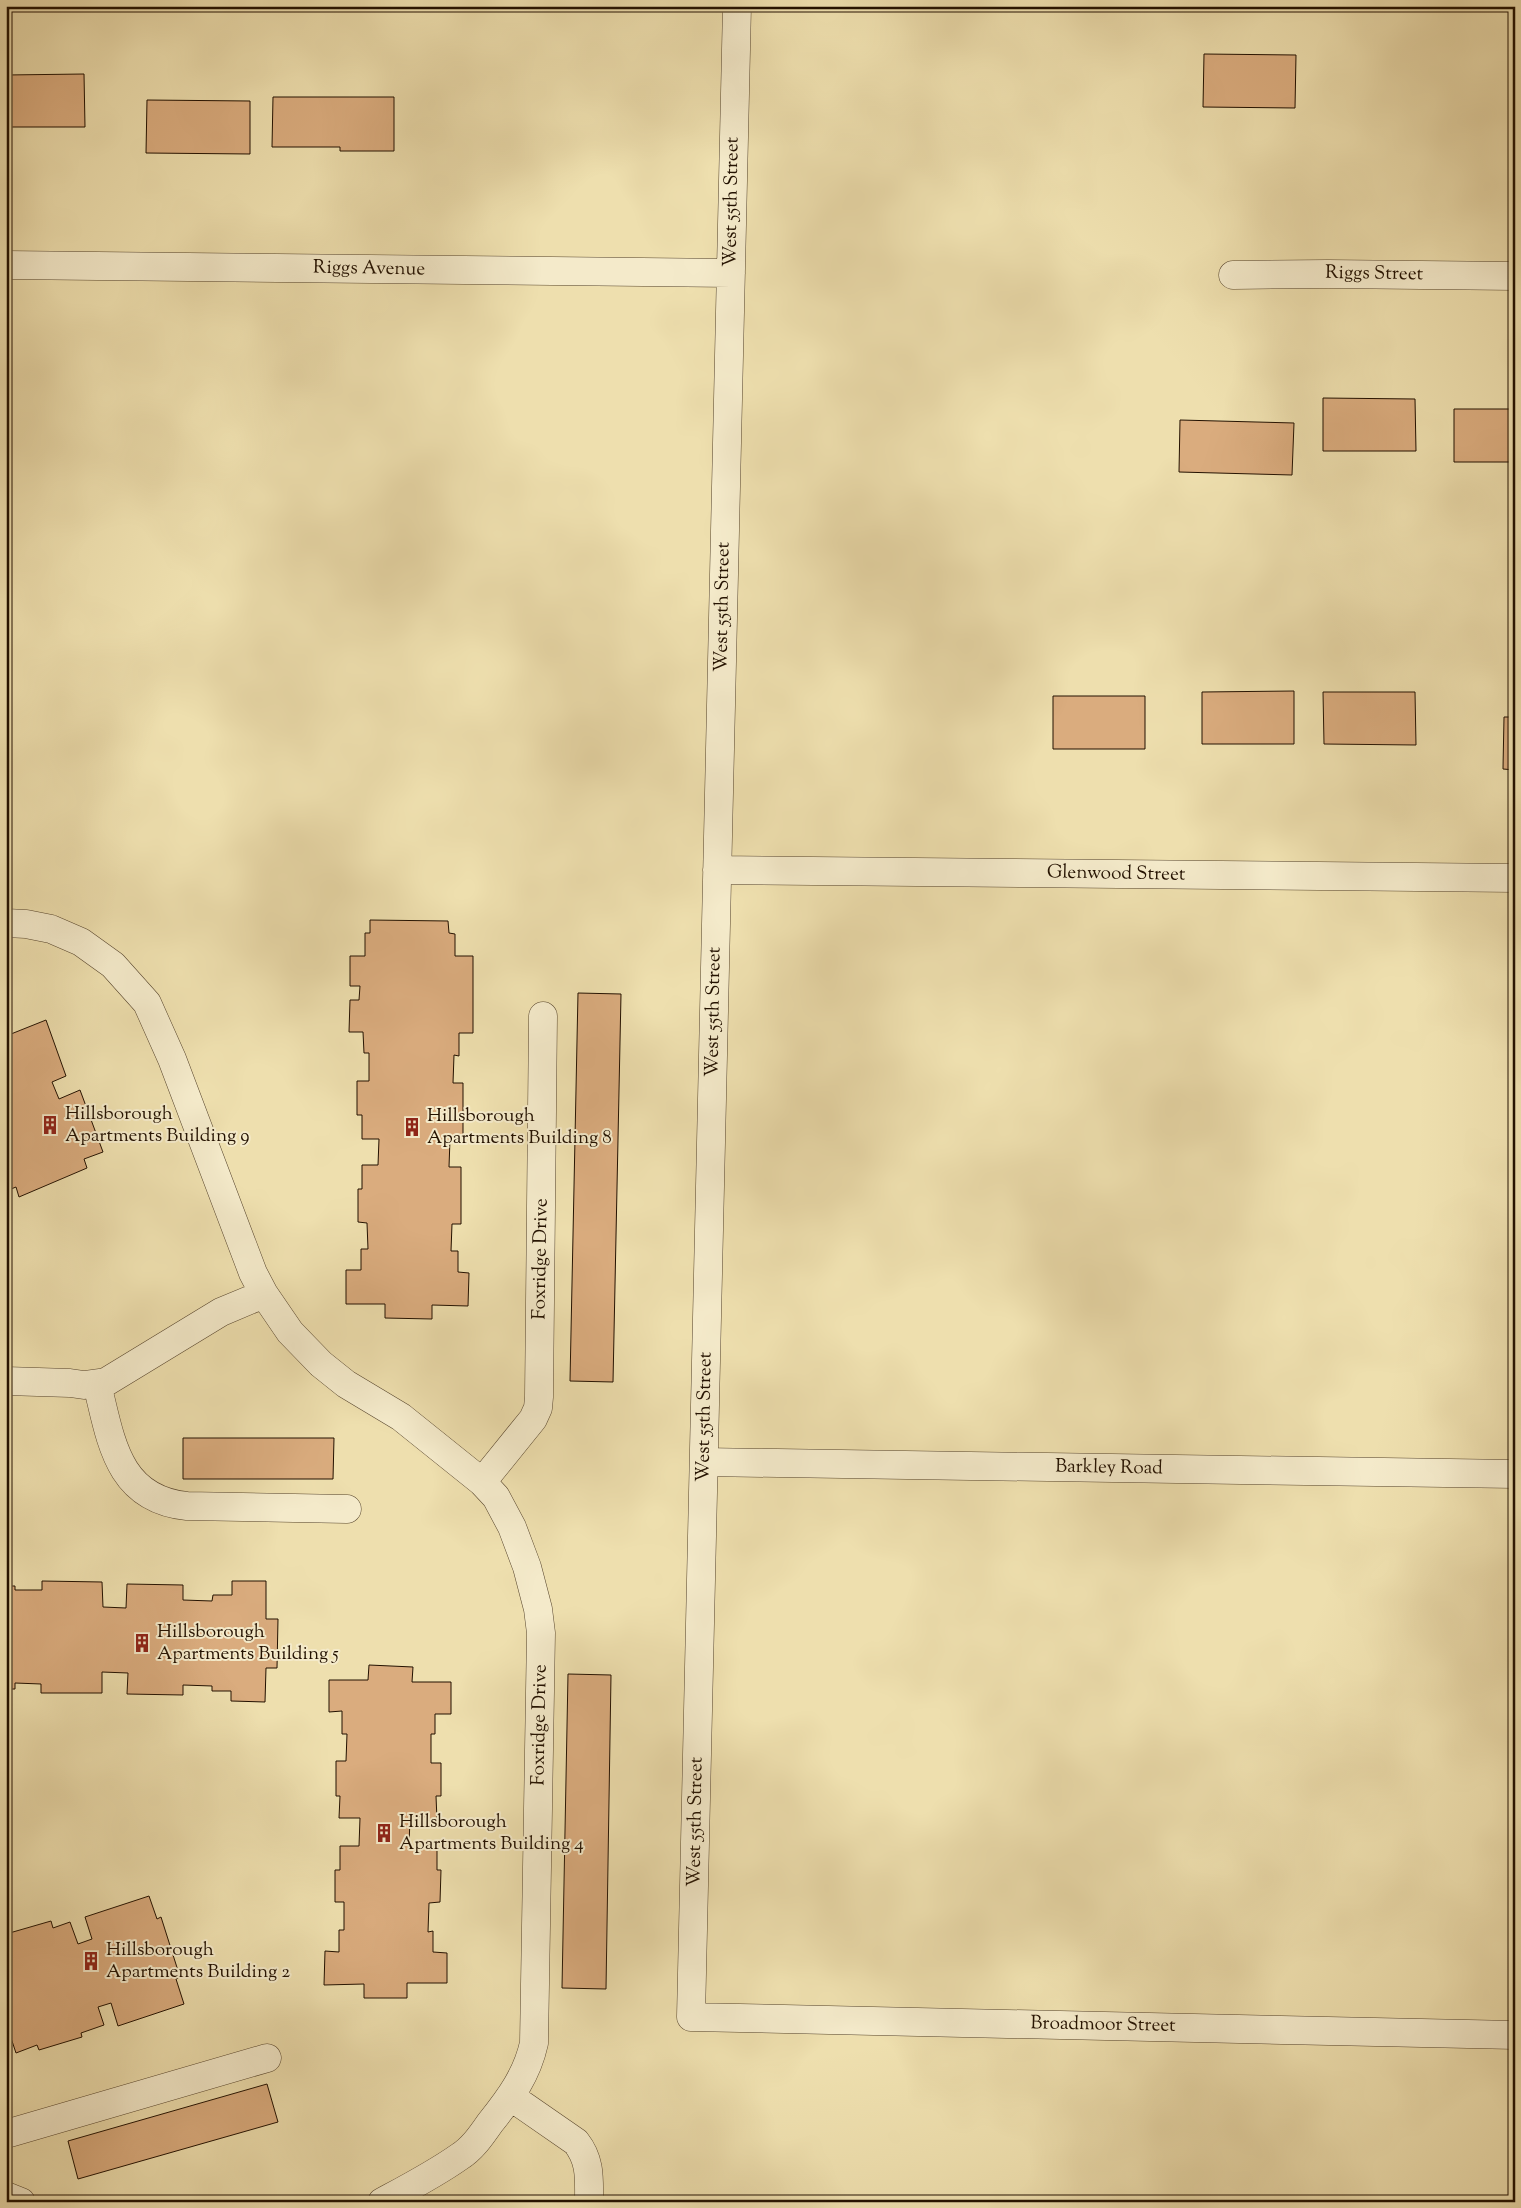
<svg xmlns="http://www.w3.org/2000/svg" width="1521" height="2208" font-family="'Sorts Mill Goudy',serif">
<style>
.building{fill:#daac7e;stroke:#231100}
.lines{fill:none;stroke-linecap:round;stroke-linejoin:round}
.street-casing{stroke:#56442c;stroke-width:29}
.street{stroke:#f4eaca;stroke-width:28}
.labels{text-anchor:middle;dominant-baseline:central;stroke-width:4;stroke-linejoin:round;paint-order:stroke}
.street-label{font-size:19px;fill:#231100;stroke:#f4eaca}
.poi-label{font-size:19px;fill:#231100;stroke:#f4eaca;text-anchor:start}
</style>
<rect width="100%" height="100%" fill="#eedfae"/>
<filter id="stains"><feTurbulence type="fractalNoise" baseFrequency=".004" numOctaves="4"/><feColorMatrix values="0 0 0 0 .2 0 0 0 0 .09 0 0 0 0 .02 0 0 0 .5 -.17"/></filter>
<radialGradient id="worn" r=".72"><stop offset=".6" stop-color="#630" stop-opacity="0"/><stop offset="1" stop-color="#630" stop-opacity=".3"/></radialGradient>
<path class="building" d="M1204 54 1296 55 1295 108 1203 107Z
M84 74 85 127H6V75Z
M273 97H394V151H340V147H272Z
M147 100 250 101V154L146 153Z
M1323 398 1415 399 1416 451H1323Z
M1454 409H1515V462H1454Z
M1180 420 1294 423 1292 475 1179 472Z
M1294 691V744H1202V692Z
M1323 692H1415L1416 745 1324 744Z
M1053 696H1145V749H1053Z
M1504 717H1515V770L1503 769Z
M370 920 448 921 449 933 455 934V956H473V1033H459V1056L454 1055 453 1083H463V1140L450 1139 449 1167H461V1224H452L451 1251H458V1272L469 1273 468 1306 432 1305V1319L385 1318V1304H346V1270H361V1249H368L367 1223 358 1222V1189H362V1165H378L379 1139H362V1115H357V1081H369V1053H364L363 1032H349L350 1000H359L360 986H350V956H365V933H370Z
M578 993 621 994 613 1382 570 1381Z
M46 1020 66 1076 52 1082 59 1099 80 1090 103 1152 84 1159 87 1168 19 1197 16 1187 6 1191V1036Z
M183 1438H334L333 1479H183Z
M42 1581 102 1582 103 1607 126 1608 127 1584 183 1585V1600L212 1601 213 1595H232V1581H266V1619H278L277 1668H266L265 1702 231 1701V1691H212V1686L183 1685V1695L127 1694 128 1673 102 1672V1693H41V1684L15 1683V1689H6V1586H15V1590H42Z
M369 1665 413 1667 412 1682H451V1714H435V1734H431V1763H441V1796H436L437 1820 426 1821V1817L410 1816 409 1848H437V1870H441L440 1902 429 1903 428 1932 433 1931V1952L447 1953V1983H407V1998H364V1984L324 1985 325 1951 339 1952V1930H344V1902H335V1870H340V1846H359L360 1818H339L340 1796H336V1761H346L347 1734H342V1711L329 1712V1680H368Z
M568 1674 611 1675 606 1989 562 1988Z
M149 1896 157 1919 161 1917 180 1977 176 1979 184 2004 118 2026 111 2003 98 2007 104 2025 81 2033 82 2037 39 2050 37 2045 16 2053 9 2032H6V1934L51 1921 53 1928 70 1922 78 1944 92 1939 85 1917Z
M267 2084 278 2122 78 2179 68 2141Z"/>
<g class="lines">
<g class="street-casing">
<path id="street" d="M737 6 691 2017 1515 2035
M6 265 731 273
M1233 275 1328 274 1515 276
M717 870 1515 878
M6 923 26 924 51 929 81 942 113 965 147 1003 172 1059 253 1273 264 1294 290 1332 321 1364 346 1384 401 1417 482 1482 496 1497 512 1527 527 1567 538 1609 541 1633 534 2043C527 2075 510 2098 490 2123 481 2136 472 2149 459 2157 435 2174 408 2188 382 2202
M6 1381 70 1383 84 1385 106 1382 221 1312 264 1294
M97 1384C111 1440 117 1499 187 1506L347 1509
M704 1462 1515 1474
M482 1482 533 1419 538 1408 539 1397 543 1016
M511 2097 576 2142C591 2161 589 2179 589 2202
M6 2134 267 2058
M6 2196 21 2202"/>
</g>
<use href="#street" class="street"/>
</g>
<defs>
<g id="building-bare" transform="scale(1.5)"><path d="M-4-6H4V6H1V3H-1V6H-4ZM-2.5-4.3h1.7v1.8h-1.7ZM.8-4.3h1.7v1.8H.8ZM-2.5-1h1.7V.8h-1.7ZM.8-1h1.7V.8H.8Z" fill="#8f2418" stroke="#f4eaca" stroke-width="2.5" paint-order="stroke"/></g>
</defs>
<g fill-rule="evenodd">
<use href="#building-bare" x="50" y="1125"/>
<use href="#building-bare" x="412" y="1127"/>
<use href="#building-bare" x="142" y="1643"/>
<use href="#building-bare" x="384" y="1833"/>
<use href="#building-bare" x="91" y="1961"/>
</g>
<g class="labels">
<g class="street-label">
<text transform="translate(732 202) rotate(-89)">West 55th Street</text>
<text transform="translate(369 269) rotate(1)">Riggs Avenue</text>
<text transform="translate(1374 274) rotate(1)">Riggs Street</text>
<text transform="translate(723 607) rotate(-89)">West 55th Street</text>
<text transform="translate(1116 874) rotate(1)">Glenwood Street</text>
<text transform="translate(714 1012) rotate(-89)">West 55th Street</text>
<text transform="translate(541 1259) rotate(-89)">Foxridge Drive</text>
<text transform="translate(705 1417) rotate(-89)">West 55th Street</text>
<text transform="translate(1109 1468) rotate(1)">Barkley Road</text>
<text transform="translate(540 1725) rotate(-89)">Foxridge Drive</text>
<text transform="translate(696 1822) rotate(-89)">West 55th Street</text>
<text transform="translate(1103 2025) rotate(1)">Broadmoor Street</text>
</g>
<g class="poi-label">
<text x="65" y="1114">Hillsborough<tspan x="65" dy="22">Apartments Building 9</tspan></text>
<text x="427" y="1116">Hillsborough<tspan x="427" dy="22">Apartments Building 8</tspan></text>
<text x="157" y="1632">Hillsborough<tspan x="157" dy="22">Apartments Building 5</tspan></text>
<text x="399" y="1822">Hillsborough<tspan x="399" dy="22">Apartments Building 4</tspan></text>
<text x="106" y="1950">Hillsborough<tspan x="106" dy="22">Apartments Building 2</tspan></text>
</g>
</g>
<rect width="1521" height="2208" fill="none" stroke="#eedfae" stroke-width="25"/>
<rect x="8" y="8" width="1506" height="2193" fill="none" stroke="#231100" stroke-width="2.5"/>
<rect x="12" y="12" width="1496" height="2183" fill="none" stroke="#231100"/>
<rect width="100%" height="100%" filter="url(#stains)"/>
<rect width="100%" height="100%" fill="url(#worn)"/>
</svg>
